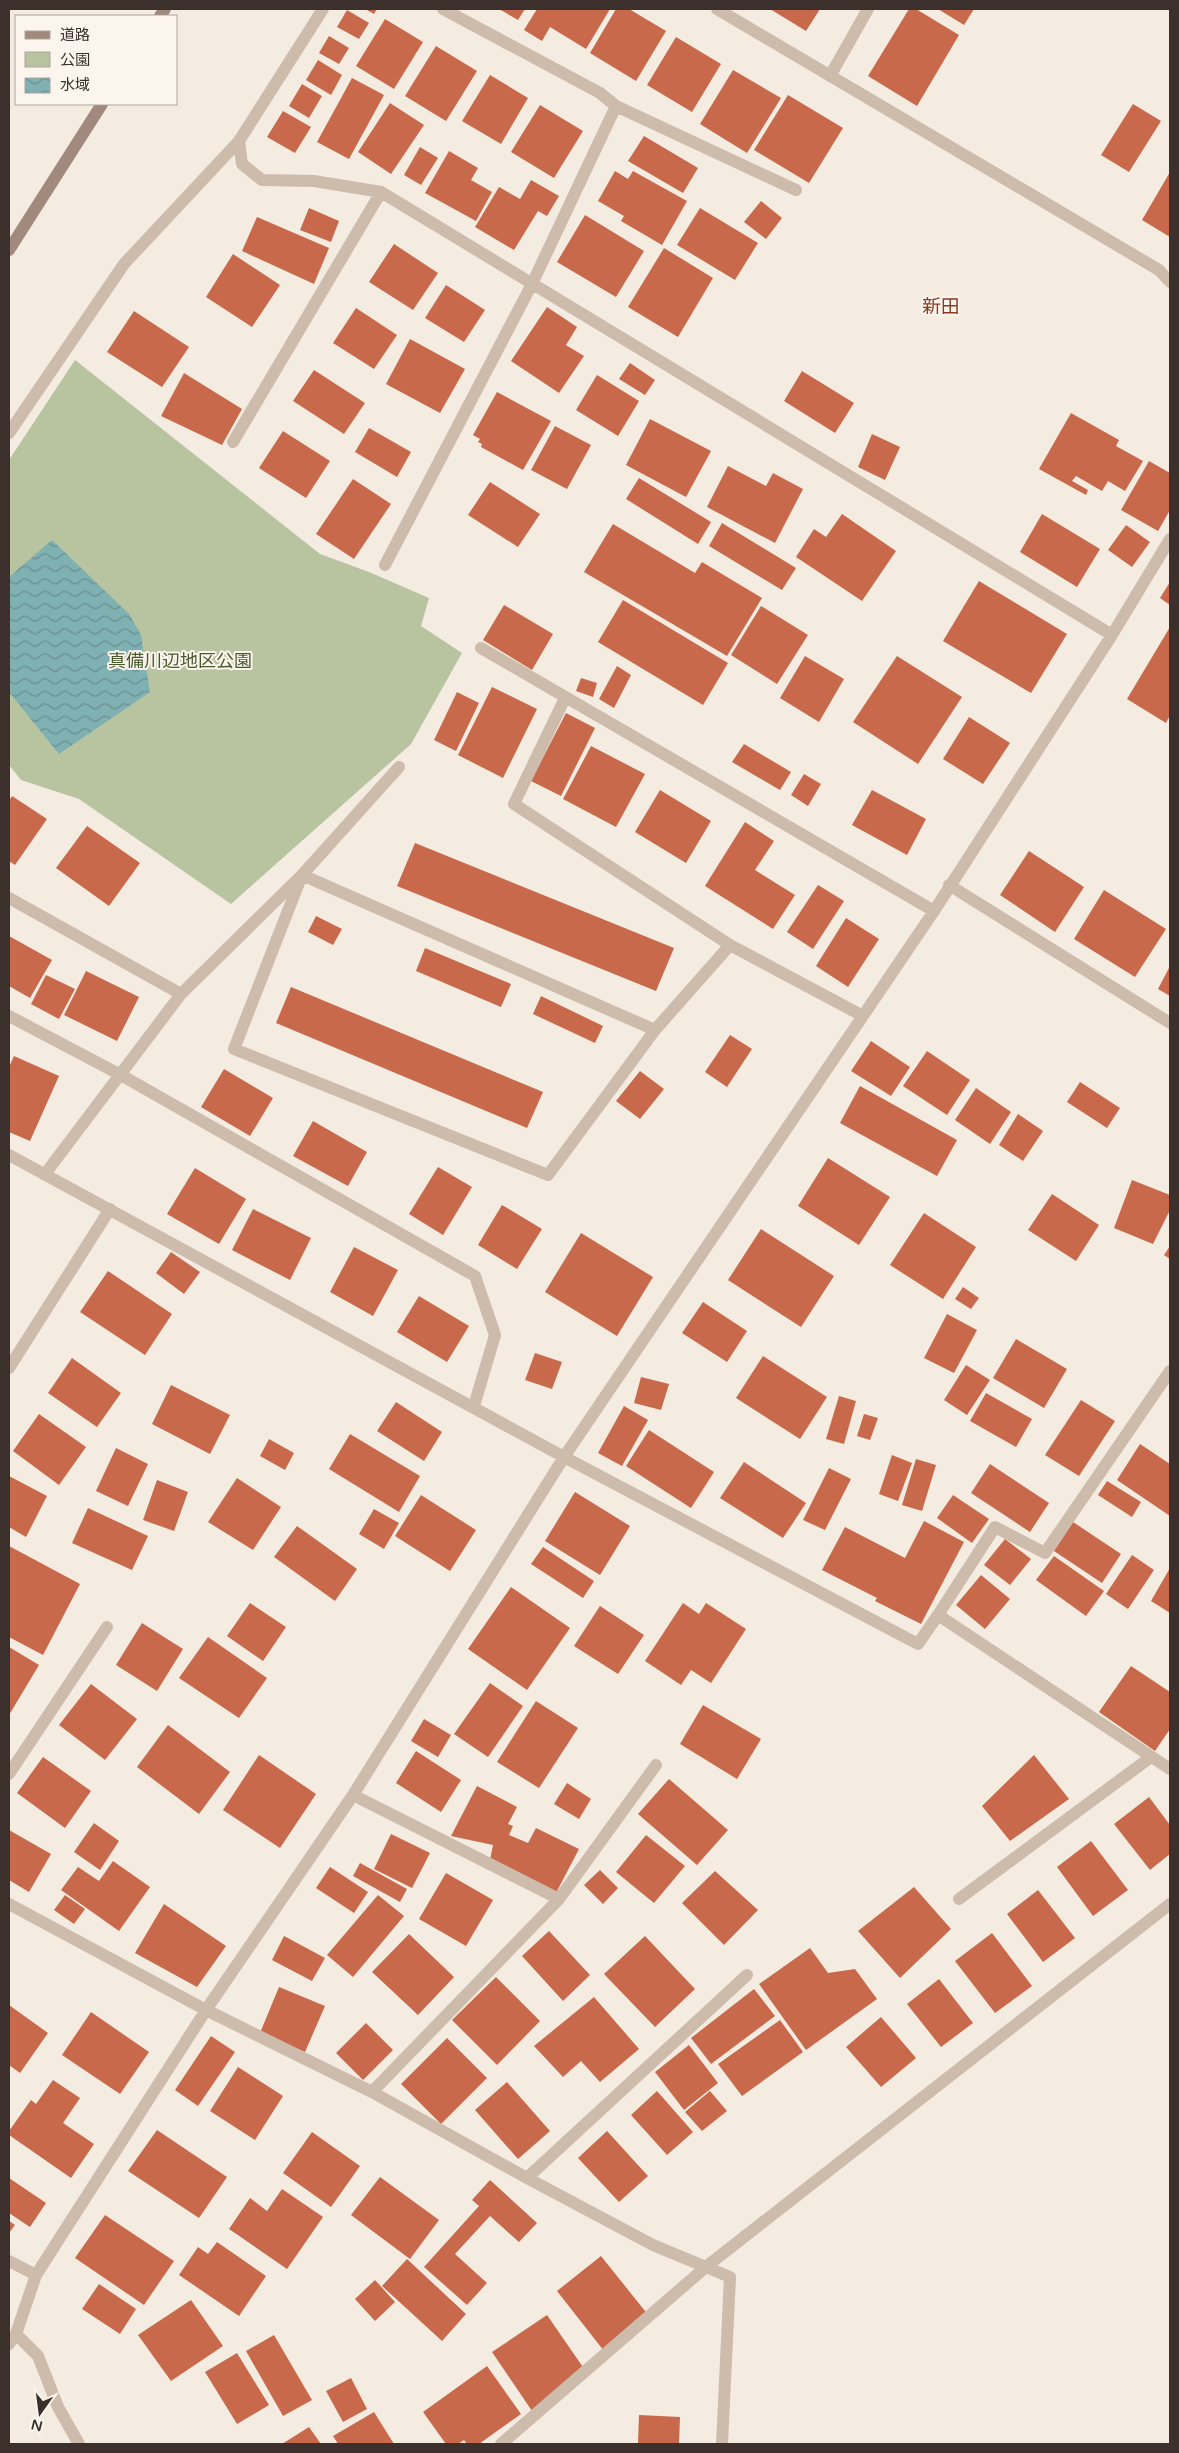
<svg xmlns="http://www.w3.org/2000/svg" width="1179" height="2453" font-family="'Varela Round','Noto Sans JP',sans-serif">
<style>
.green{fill:#b8c4a0}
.water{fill:url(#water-waves)}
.building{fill:#c8694b}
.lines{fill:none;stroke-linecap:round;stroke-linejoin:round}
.street{stroke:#cdbbac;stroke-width:12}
.secondary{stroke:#a18a7d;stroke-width:12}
.labels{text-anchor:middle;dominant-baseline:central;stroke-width:4;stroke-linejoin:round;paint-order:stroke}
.park-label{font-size:18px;fill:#4a5a2e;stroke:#fbf5ee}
.neighbourhood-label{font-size:19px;fill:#8c3b22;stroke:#fbf5ee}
</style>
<defs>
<pattern id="water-waves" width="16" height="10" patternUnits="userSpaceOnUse" patternTransform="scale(1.25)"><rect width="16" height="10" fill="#7fb0b2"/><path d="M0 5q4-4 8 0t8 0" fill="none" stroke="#699091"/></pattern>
</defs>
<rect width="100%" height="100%" fill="#f4ebe1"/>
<path class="green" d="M75 360 320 554 369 572 429 598 421 626 462 653 411 744 231 904 79 799 21 780 9 765V460Z"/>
<path class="water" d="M52 540 129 614 141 635 150 692 59 754 9 692V577Z"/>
<path class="building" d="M365 9H377L374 14Z
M499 9H525L518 20Z
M537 9H610L586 49 550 27 542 41 524 30Z
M616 9H629L666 31 636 81 590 53Z
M770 9H820L806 31Z
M909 9H916L959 35 917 106 868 76Z
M938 9H974L964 25Z
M347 10 369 23 359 39 337 27Z
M385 19 423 42 394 89 356 66Z
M329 36 349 48 339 64 319 53Z
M676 37 721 64 692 112 647 85Z
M436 46 477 71 446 121 405 96Z
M318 60 342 75 331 95 306 80Z
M733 70 781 98 747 153 700 124Z
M490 75 528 98 501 144 462 121Z
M352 78 384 95 349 159 317 142Z
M302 84 322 96 309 118 289 106Z
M788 95 843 128 809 183 754 150Z
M390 103 424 125 391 174 358 152Z
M1133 104 1161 121 1129 172 1101 155Z
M540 105 583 131 554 178 511 152Z
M283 111 311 127 295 153 267 137Z
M644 136 698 168 683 193 628 161Z
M420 147 438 158 421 185 404 175Z
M449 151 478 168 471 180 492 192 476 221 425 193Z
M615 171 628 179 633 171 687 201 662 245 621 221 624 216 598 201Z
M1170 172V237L1142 220Z
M531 180 559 196 547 216 538 211 514 250 475 227 499 187 520 199Z
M761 201 782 218 766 239 744 222Z
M309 208 339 221 331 242 300 230Z
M700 208 758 243 735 280 677 245Z
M585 215 644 251 616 297 557 262Z
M257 217 329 248 314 284 242 251Z
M394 244 438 273 413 310 369 282Z
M664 248 713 278 678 337 628 307Z
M233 254 280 285 252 327 206 297Z
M446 285 485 310 464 342 425 318Z
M547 307 577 327 566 345 584 356 559 393 511 361Z
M356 308 397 335 374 369 333 343Z
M134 311 189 347 162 387 107 352Z
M410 339 465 369 440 413 386 384Z
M630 363 655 380 645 395 619 379Z
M314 370 365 403 344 434 293 401Z
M802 371 854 403 835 433 784 401Z
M184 373 242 409 222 445 161 416Z
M597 375 639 401 618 436 576 410Z
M497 392 551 421 523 470 481 447 482 444 478 442 480 439 473 435Z
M1071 413 1119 440 1116 446 1143 461 1125 491 1108 481 1102 491 1076 476 1072 481 1088 490 1086 495 1039 469Z
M650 419 711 451 686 497 626 465Z
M555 426 591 445 567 489 531 470Z
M369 428 411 452 397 477 355 452Z
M283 431 330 461 306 498 259 468Z
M872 434 900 447 885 480 858 467Z
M1149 461 1170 473V510L1158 531 1121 510Z
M728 466 766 486 773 473 803 489 775 543 707 507Z
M639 478 711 522 698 544 626 499Z
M353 479 391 504 354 559 316 534Z
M490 482 540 514 518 547 468 515Z
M842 514 896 551 862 601 796 557 814 529 826 537Z
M1042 514 1100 549 1077 587 1020 552Z
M722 523 796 568 782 590 709 546Z
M613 524 695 573 702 562 762 598 727 656 584 572Z
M1126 525 1150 542 1132 567 1108 550Z
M979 581 1067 634 1031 693 943 641Z
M1170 582V605L1160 598Z
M623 600 728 663 703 705 598 642Z
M504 605 553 634 532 670 483 640Z
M761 606 808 635 777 684 731 655Z
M1170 627V715L1166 723 1127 699Z
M805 656 844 679 819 722 780 698Z
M897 656 962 697 918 764 853 722Z
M617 666 631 675 614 708 599 699Z
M581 678 597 683 593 697 576 691Z
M492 687 537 709 503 778 458 755Z
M457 692 479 703 456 751 434 740Z
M566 713 595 728 561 796 531 781Z
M969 717 1010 743 983 784 943 759Z
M744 744 791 772 780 790 732 762Z
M591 746 645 774 616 827 563 799Z
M804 774 821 784 808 806 791 795Z
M660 790 711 821 686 863 635 832Z
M872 790 926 819 907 855 852 825Z
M12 796 47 819 15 865 9 861V801Z
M745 822 774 841 755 870 795 895 773 929 705 886Z
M87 826 140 863 109 906 56 868Z
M415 843 674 948 656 991 397 886Z
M1029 851 1084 887 1055 932 1000 895Z
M818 885 844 901 813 949 787 932Z
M1104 890 1166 929 1135 977 1074 939Z
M316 916 342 929 333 945 308 932Z
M846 918 879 939 848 987 816 966Z
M9 936 52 960 30 998 9 986Z
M425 948 511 984 501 1007 416 971Z
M1170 966V996L1158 989Z
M86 971 139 997 117 1041 64 1015Z
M46 975 75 989 59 1019 31 1004Z
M291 987 543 1092 527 1128 276 1023Z
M541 996 603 1026 595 1043 533 1014Z
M730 1035 752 1049 727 1087 705 1072Z
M871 1041 910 1067 891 1096 851 1071Z
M927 1051 970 1080 947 1115 903 1086Z
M14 1056 59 1076 30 1141 9 1132V1067Z
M224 1069 273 1098 250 1136 201 1107Z
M640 1071 664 1089 640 1119 616 1101Z
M1080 1082 1120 1108 1107 1128 1067 1102Z
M860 1086 957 1140 937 1176 840 1123Z
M976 1088 1011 1112 990 1144 955 1120Z
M1018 1114 1043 1131 1023 1161 999 1145Z
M313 1121 367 1152 348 1186 293 1156Z
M828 1158 890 1197 859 1245 798 1206Z
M438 1167 472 1187 443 1235 409 1214Z
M195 1168 246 1199 219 1244 167 1214Z
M1132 1180 1170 1195V1210L1153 1244 1114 1228Z
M1052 1194 1099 1225 1076 1261 1028 1230Z
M502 1205 542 1229 517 1269 478 1245Z
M253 1209 311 1238 290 1280 232 1250Z
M924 1213 976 1247 943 1299 890 1265Z
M761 1229 834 1276 801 1327 728 1280Z
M581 1233 653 1277 617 1336 545 1292Z
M1170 1246V1259L1164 1255Z
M354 1247 398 1270 373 1316 330 1292Z
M171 1252 200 1272 184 1294 156 1273Z
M108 1271 172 1314 145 1355 80 1312Z
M963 1287 979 1298 971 1309 955 1299Z
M419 1296 469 1326 447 1362 397 1332Z
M703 1302 747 1331 727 1362 682 1333Z
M947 1314 977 1330 954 1373 924 1358Z
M1016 1339 1067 1369 1044 1408 993 1378Z
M535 1353 562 1362 552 1389 525 1380Z
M763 1356 827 1397 800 1439 736 1398Z
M72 1358 121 1393 97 1427 48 1393Z
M966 1365 990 1380 967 1415 944 1400Z
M641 1377 669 1384 661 1410 634 1403Z
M171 1385 230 1415 210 1454 152 1424Z
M986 1393 1032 1419 1016 1447 970 1421Z
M839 1396 856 1401 844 1444 826 1439Z
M1081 1400 1115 1421 1079 1476 1045 1455Z
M396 1402 442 1432 424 1461 377 1431Z
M624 1406 648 1420 622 1466 598 1453Z
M39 1414 86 1447 59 1485 13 1451Z
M864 1414 878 1418 870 1440 857 1436Z
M649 1430 714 1472 691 1508 626 1466Z
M350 1434 420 1476 399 1512 329 1469Z
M269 1439 294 1453 285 1470 260 1456Z
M1140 1444 1170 1464V1516L1117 1480Z
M116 1448 148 1464 128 1506 96 1491Z
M892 1455 912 1463 898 1501 879 1494Z
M916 1459 936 1465 922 1511 902 1505Z
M744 1462 806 1503 783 1538 720 1498Z
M990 1464 1049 1503 1030 1532 971 1493Z
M829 1468 851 1479 825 1530 803 1520Z
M9 1476 47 1496 26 1537 9 1527Z
M237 1478 281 1507 253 1550 208 1522Z
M157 1480 188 1492 174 1531 143 1520Z
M1107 1481 1141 1502 1132 1517 1098 1495Z
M575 1492 630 1526 600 1575 545 1541Z
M421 1495 476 1530 450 1571 395 1536Z
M953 1495 989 1519 972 1543 937 1518Z
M88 1508 148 1536 132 1570 72 1543Z
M374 1509 399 1523 384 1549 359 1534Z
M924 1521 964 1542 921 1624 875 1601 877 1598 822 1570 845 1527 905 1558Z
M1073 1522 1121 1554 1102 1583 1054 1551Z
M297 1526 357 1569 335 1601 274 1557Z
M1005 1539 1031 1559 1010 1585 984 1565Z
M9 1546 80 1584 43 1655 9 1637Z
M543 1547 594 1581 583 1598 531 1564Z
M1132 1555 1154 1570 1128 1609 1106 1594Z
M1054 1556 1104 1591 1086 1616 1036 1580Z
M1170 1568V1613L1151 1601Z
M981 1575 1010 1599 985 1629 956 1605Z
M511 1587 570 1628 527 1690 468 1649Z
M250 1603 286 1627 263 1661 227 1636Z
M683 1603 699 1614 706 1603 746 1629 711 1683 691 1670 681 1685 645 1661Z
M600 1606 644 1635 618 1674 574 1646Z
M142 1623 183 1649 157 1691 116 1665Z
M208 1637 267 1678 239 1718 179 1678Z
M9 1647 39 1665 9 1715Z
M1131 1666 1170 1692V1729L1155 1751 1099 1712Z
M490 1683 523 1706 488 1757 454 1734Z
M91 1684 137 1719 105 1760 59 1725Z
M536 1701 578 1728 539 1788 497 1762Z
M703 1705 761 1739 737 1779 680 1744Z
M424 1719 451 1735 438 1757 411 1741Z
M168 1725 230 1772 199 1814 137 1767Z
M416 1751 461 1780 441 1812 396 1783Z
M259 1755 316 1794 280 1848 223 1810Z
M1034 1755 1069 1799 1010 1841 982 1806Z
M43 1757 91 1791 65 1828 17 1793Z
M669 1779 728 1830 697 1865 638 1814Z
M567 1783 591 1799 579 1819 554 1804Z
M477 1786 517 1807 508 1824 513 1826 509 1835 528 1843 536 1828 579 1849 556 1893 490 1860 493 1845 451 1836Z
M1149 1797 1170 1825V1854L1150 1870 1114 1824Z
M94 1823 119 1841 100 1870 74 1852Z
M9 1830 51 1854 29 1892 9 1880Z
M391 1834 430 1853 412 1888 374 1869Z
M646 1835 685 1866 654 1903 616 1872Z
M1091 1841 1128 1890 1093 1916 1057 1867Z
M113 1861 150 1887 119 1931 61 1890 78 1867 99 1881Z
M360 1863 407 1889 400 1902 353 1876Z
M330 1867 368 1892 354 1913 316 1888Z
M600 1870 618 1888 603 1904 584 1885Z
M715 1871 758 1910 724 1945 682 1903Z
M446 1873 493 1900 466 1946 419 1919Z
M914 1887 951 1929 900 1978 858 1931Z
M1038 1890 1075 1938 1043 1962 1007 1914Z
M65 1895 85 1909 74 1924 54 1910Z
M378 1895 404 1916 353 1977 327 1955Z
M164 1904 226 1946 197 1987 135 1953Z
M549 1931 590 1975 563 2001 522 1956Z
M992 1933 1032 1986 995 2013 955 1961Z
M409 1934 454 1977 418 2015 372 1972Z
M284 1936 325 1958 312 1981 272 1960Z
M645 1936 695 1989 655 2027 604 1974Z
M810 1948 828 1973 855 1969 877 1999 806 2050 759 1984Z
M496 1977 540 2021 497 2065 452 2020Z
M939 1979 973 2023 941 2047 907 2004Z
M279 1987 325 2006 305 2052 260 2033Z
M754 1989 775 2016 711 2064 691 2038Z
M594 1997 639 2049 600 2082 581 2061 563 2077 534 2046Z
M9 2005 48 2033 20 2073 9 2065Z
M91 2012 149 2052 120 2094 62 2055Z
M881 2017 916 2058 881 2087 846 2047Z
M780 2020 803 2052 742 2096 718 2064Z
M366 2023 393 2050 363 2080 336 2053Z
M211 2036 235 2052 198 2106 175 2090Z
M447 2038 487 2078 441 2124 401 2084Z
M689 2045 718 2083 684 2110 655 2072Z
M238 2067 283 2096 255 2140 210 2111Z
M53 2080 80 2098 63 2123 94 2144 71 2178 9 2135V2131L31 2100 36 2104Z
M507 2082 550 2131 518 2159 475 2110Z
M657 2091 693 2132 667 2155 631 2115Z
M710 2091 727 2111 702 2131 685 2112Z
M157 2130 227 2177 199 2218 128 2171Z
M607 2131 648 2176 619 2202 578 2158Z
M312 2132 360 2166 331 2207 283 2173Z
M380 2177 439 2220 410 2259 351 2215Z
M9 2178 46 2203 30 2227 9 2213Z
M490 2180 537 2223 519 2242 490 2216 455 2254 487 2283 467 2305 424 2267 479 2206 472 2200Z
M282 2189 323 2217 287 2269 229 2229 250 2198 267 2211Z
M105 2215 174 2261 144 2305 75 2258Z
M9 2221 15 2225 9 2233Z
M217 2242 266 2276 239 2316 179 2275 198 2247 208 2254Z
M601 2256 649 2316 604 2351 557 2291Z
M407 2259 466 2314 442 2341 382 2286Z
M375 2280 395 2302 375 2321 355 2299Z
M99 2284 136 2309 120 2334 82 2309Z
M191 2300 223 2346 171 2381 138 2335Z
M547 2315 587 2373 532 2411 492 2352Z
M274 2335 312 2400 283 2416 246 2351Z
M237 2353 269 2405 237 2424 205 2372Z
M487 2366 521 2414 479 2444H467L464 2440 458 2444H446L423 2412Z
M351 2378 367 2409 343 2422 326 2391Z
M374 2412 394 2444H338L333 2436Z
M639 2415 680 2417 679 2444H638Z
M309 2427 321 2444H282Z"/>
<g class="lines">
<path class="street" d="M717 9 1159 270 1170 282
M830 76 868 9
M616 106 796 190
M239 141 242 164 262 180 314 181 381 192 1112 635
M9 433 124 264 239 141 323 9
M233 442 381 192
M385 565 532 284 616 106 600 93 443 9
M481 648 934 911
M565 698 514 804 730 945
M949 885 1170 1023
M9 898 181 994
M9 1016 119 1074 475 1276 495 1335 474 1406
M655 1030 302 875 234 1049 548 1175 655 1030 730 945 863 1016
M9 1155 564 1457 918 1644 938 1615 1170 1769
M45 1174 181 994 302 875 399 767
M9 1368 110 1209
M938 1615 995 1527 1045 1553 1170 1371
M9 1774 107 1627
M353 1795 559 1899
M959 1899 1151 1757
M9 1904 206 2010 372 2092 527 2178 653 2245 730 2277 722 2444
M372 2092 559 1899 656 1765
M527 2178 747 1975
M9 2261 36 2275
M16 2334 38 2356 58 2407 79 2444
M9 2344 16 2334 36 2275 206 2010 353 1795 564 1457 934 911 1112 635 1170 539
M501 2444 707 2266 1170 1904"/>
<path class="secondary" d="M160 16 165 9
M9 250 102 104"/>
</g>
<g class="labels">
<g class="park-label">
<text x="180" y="661">真備川辺地区公園</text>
</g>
<g class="neighbourhood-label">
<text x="941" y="307">新田</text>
</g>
</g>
<rect width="1179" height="2453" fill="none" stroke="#3b302b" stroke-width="20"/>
<rect x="15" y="15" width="162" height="90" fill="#fbf5ee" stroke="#aea6a0"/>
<rect x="25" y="31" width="25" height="8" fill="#a18a7d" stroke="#aea6a0"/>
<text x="60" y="40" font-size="15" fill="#3b302b">道路</text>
<rect x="25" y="52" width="25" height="15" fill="#b8c4a0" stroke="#aea6a0"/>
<text x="60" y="65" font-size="15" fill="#3b302b">公園</text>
<rect x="25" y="78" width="25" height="15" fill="url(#water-waves)" stroke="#aea6a0"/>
<text x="60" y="90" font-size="15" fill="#3b302b">水域</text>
<g transform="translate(40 2413) rotate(194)" stroke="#fbf5ee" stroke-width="4" paint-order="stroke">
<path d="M0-4L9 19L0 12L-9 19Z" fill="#3b302b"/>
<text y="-8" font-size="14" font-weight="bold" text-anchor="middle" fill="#3b302b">N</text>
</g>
</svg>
